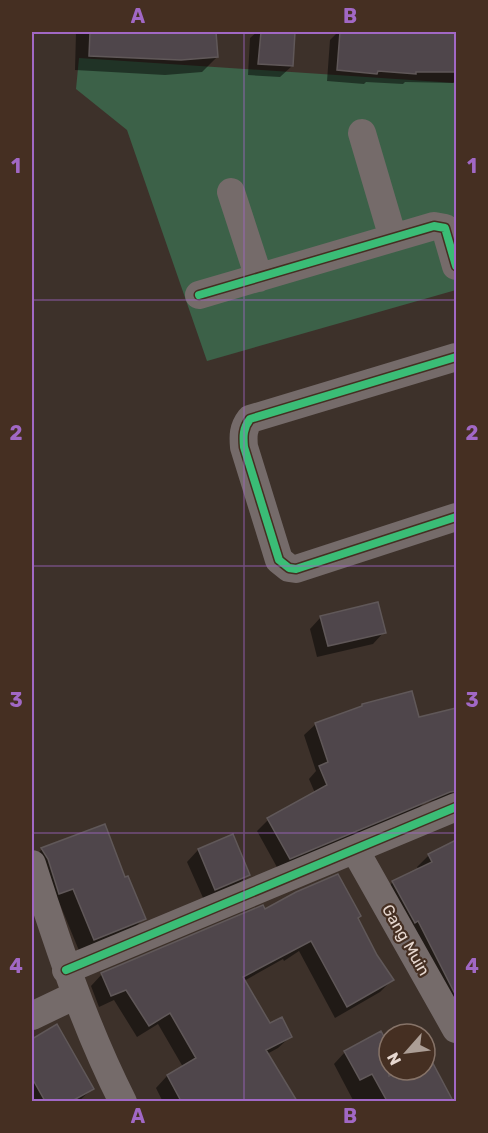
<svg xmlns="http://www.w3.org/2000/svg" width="488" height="1133" font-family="Rubik,sans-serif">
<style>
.green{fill:#3c6148}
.shadow{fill:#0007}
.building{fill:#4f464b;stroke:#605859;stroke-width:1.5}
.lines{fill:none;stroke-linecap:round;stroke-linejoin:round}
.minor{stroke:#756b6a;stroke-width:28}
.cycleway-casing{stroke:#452f22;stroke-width:11}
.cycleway{stroke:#3abd76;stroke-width:8}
.grid{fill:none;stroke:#a168c5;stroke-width:1.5;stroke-opacity:0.55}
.labels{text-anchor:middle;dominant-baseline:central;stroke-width:4.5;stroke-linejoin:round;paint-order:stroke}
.street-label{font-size:16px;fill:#e7d8d0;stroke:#452f22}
.neatline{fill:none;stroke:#a168c5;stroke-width:2}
.grid-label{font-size:20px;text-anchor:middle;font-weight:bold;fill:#a168c5}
</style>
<rect width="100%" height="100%" fill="#3d312a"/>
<path class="green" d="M79 58 456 83V290L207 361 127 130 76 89Z"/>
<path class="shadow" d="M76 32H215L217 57 202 72 165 75 75 70Z
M257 32H294L292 66 280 77 248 75 250 38Z
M338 32H456V80L453 83 405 82 403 84 366 82 364 84 327 81 330 40Z
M321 617 384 632 373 644 317 657 310 629Z
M363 705 418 719 456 708V791L445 798 424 803 416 811 278 869 257 831 268 820 315 793 309 779 316 771 304 735 316 724 359 709Z
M232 836 248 875 237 886 204 900 187 862 198 850Z
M456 842V1002L380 895 392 883 419 870 417 867 429 855Z
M42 849 144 918 130 932 80 953 59 902 32 860Z
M264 912 357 918 376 956 392 980 380 992 335 1018 299 951 284 961 283 959 244 981 270 1025 290 1037 278 1048 267 1054 295 1102H163L156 1088 167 1076 183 1067 158 1024 137 1037 114 1000 99 1007 91 986 102 974Z
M56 1026 92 1089 78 1102H32V1040Z
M389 1049V1070H400L401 1072 405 1070H425V1060L429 1058 452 1102H354L334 1064 345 1052Z"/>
<path class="building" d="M90 32H216L218 57 181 60 89 56Z
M261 32H295L293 66 258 64Z
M340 32H456V72H416V74L378 71 377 74 337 70Z
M378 602 386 633 328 646 320 616Z
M412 691 419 717 456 708V791L450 792 290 859 267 818 327 785 319 766 328 762 315 723 362 706V704Z
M105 824 125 877 128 876 146 919 94 940 73 889 59 894 48 859 41 848Z
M233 834 250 875 215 890 198 849Z
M456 840V996L418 921 415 923 392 881 432 862 428 854Z
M338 874 361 916 358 918 377 955 394 980 347 1007 311 941 243 977 270 1023 282 1017 292 1037 266 1050 297 1101H181L167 1075 196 1058 170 1013 149 1026 126 990 111 996 101 973 263 905 265 909 296 892Z
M57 1024 94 1089 72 1101H45L32 1078V1039Z
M381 1031 389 1046V1076L401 1070H425V1058L429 1056 453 1101H387L372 1074 360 1080 344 1051Z"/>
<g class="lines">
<path class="minor" d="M362 133 393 238
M231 192 259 278
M199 295 434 226 445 228 456 266
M456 357 250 419C243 428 243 436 244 447L279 560 289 568 296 569 456 517
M355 850 456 1029
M32 864C58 945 84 1025 123 1102
M66 970 456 807
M32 1016 76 995"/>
<g class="cycleway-casing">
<path id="cycleway" d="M199 295 434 226 445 228 456 266
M456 357 250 419C243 428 243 436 244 447L279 560 289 568 296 569 456 517
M66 970 456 807"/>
</g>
<use href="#cycleway" class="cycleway"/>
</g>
<path class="grid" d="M244 32V1102M32 300H456M32 566H456M32 833H456"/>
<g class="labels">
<g class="street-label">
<text transform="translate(406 940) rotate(60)">Gang Muin</text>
</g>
</g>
<rect width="488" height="1133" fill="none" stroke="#452f22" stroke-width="66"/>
<g transform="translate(407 1052) rotate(242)"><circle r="28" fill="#452f22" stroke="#867368" stroke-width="1.5"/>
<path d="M0-4.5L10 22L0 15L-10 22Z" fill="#ac9e96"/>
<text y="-9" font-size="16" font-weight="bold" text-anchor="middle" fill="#e7d8d0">N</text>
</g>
<rect x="33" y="33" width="422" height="1067" class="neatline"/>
<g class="grid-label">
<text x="138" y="23">A</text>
<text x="350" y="23">B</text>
<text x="16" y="173">1</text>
<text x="472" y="173">1</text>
<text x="16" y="440">2</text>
<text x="472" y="440">2</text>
<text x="16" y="707">3</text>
<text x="472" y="707">3</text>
<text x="16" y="973">4</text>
<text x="472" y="973">4</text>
<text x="138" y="1123">A</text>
<text x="350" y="1123">B</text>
</g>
</svg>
